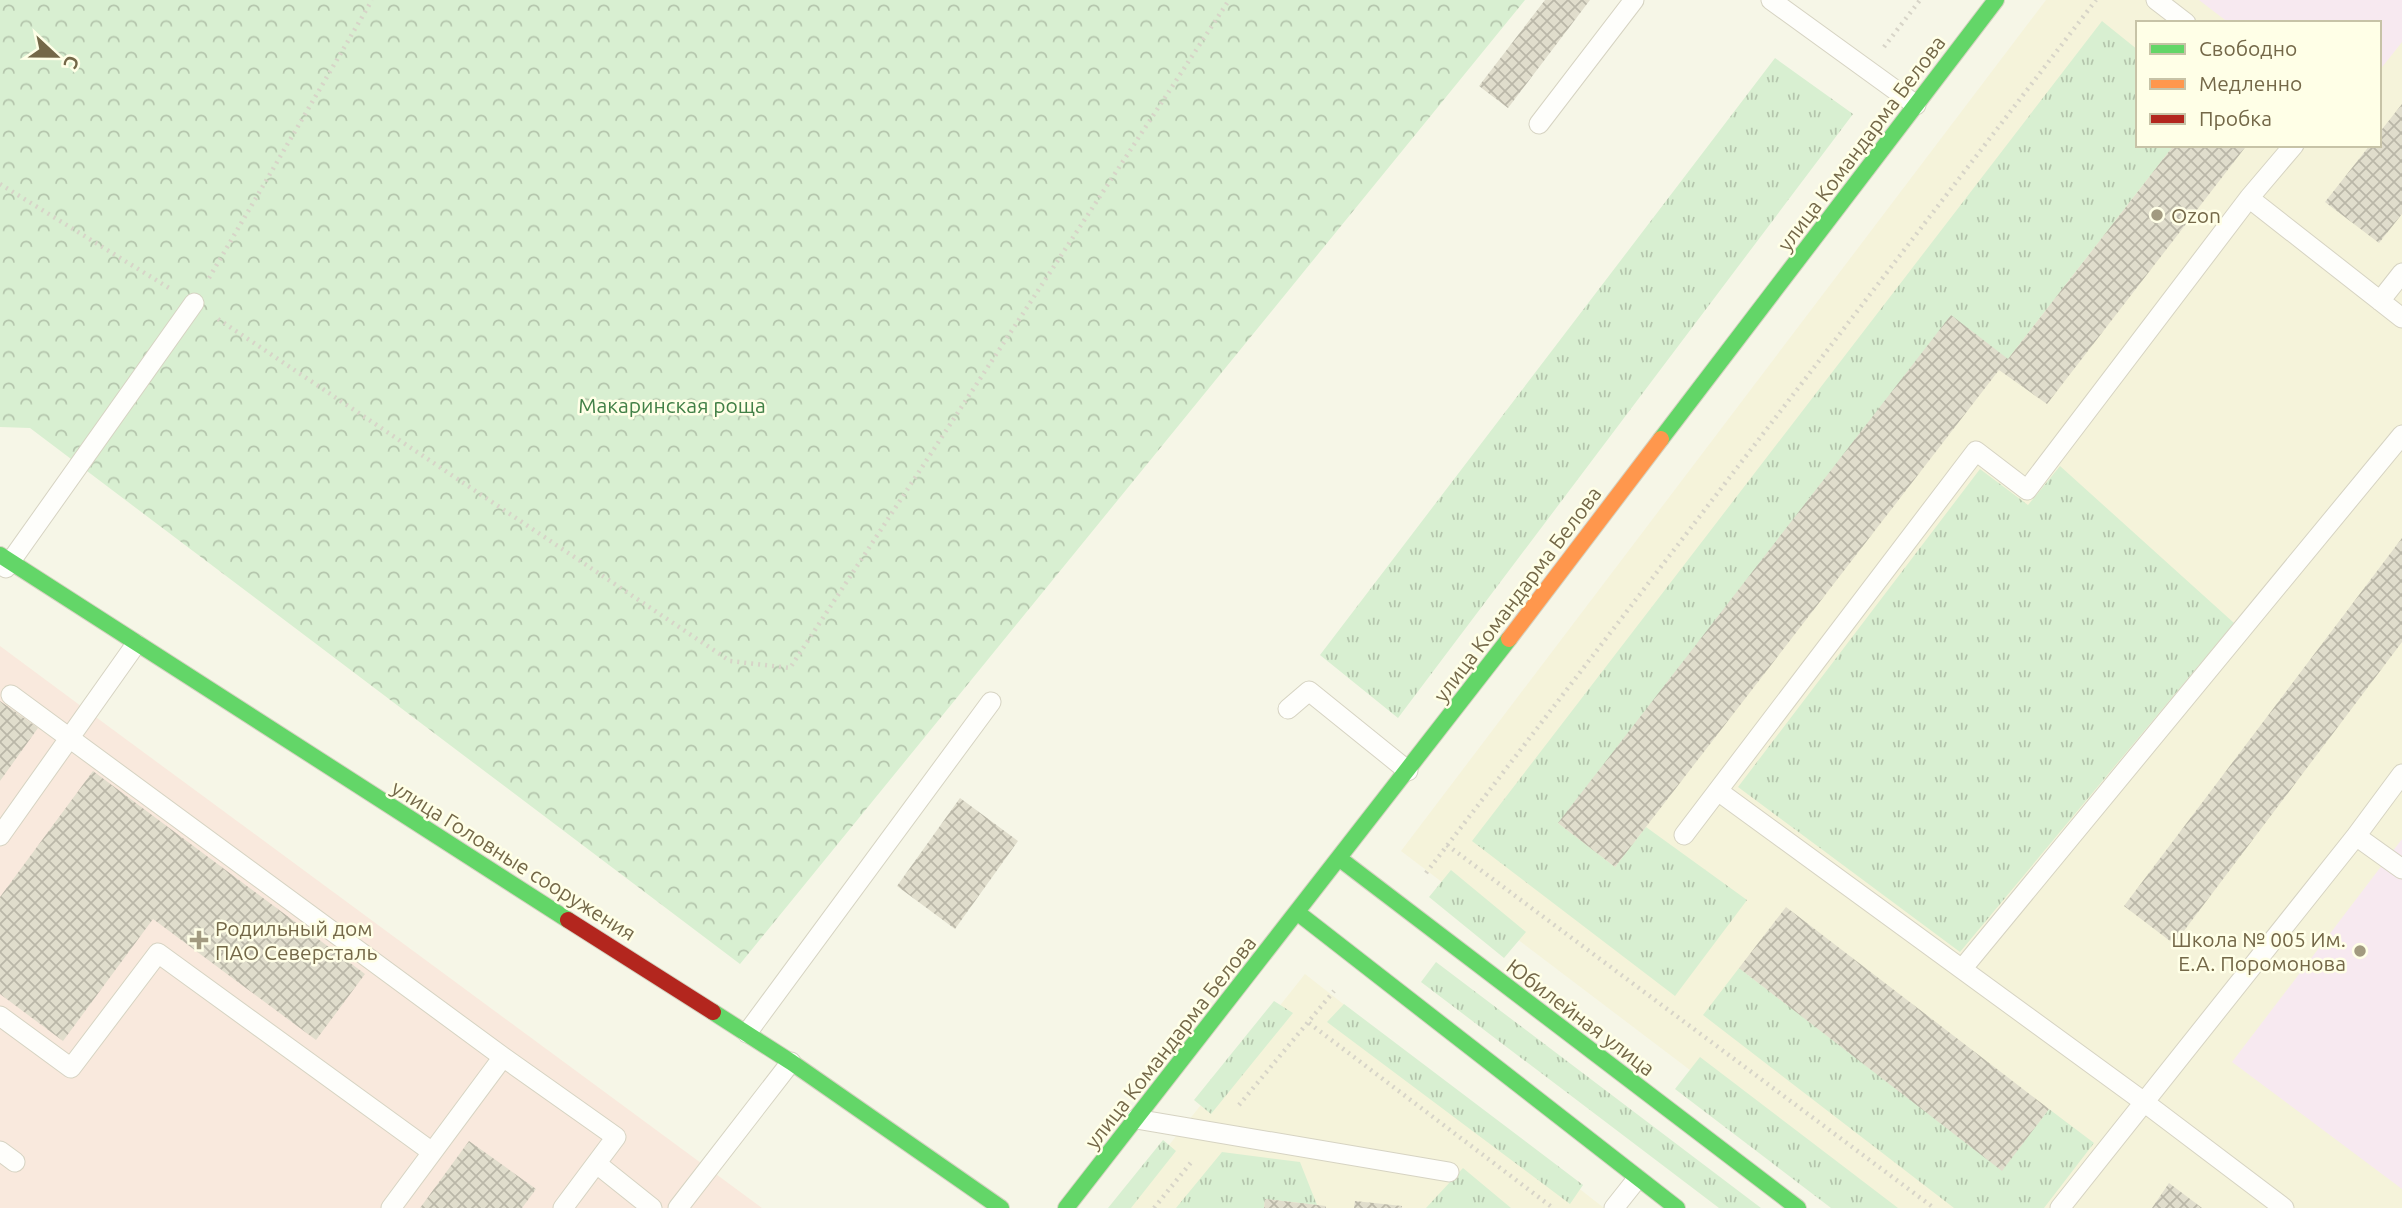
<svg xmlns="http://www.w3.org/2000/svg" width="2402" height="1208" font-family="Ubuntu,sans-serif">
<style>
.residential{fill:#f5f3da;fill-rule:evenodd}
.education{fill:#f7e9f0}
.medical{fill:#f9e9dd}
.grass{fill:url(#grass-tufts)}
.forest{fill:url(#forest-crowns)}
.building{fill:url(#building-cross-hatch)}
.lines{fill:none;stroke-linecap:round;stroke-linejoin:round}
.lane-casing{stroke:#d6d3c2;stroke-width:21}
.fast-casing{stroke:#d5d2c1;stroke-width:18}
.slow-casing{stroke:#d5d2c1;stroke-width:18}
.jam-casing{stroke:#d5d2c1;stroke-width:18}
.path{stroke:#d7d4c8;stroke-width:4.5;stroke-dasharray:2 5;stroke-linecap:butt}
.lane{stroke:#fefefb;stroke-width:19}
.fast{stroke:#63d668;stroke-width:16}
.slow{stroke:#ff974d;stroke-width:16}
.jam{stroke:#b3261e;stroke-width:16}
.poi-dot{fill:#a29a80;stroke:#ffffe7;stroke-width:2.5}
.labels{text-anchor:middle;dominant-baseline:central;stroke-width:5;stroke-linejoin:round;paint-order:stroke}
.street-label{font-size:21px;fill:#746848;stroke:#ffffe7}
.poi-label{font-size:21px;fill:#746848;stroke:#ffffe7;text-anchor:start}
.park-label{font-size:21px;fill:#428047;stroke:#ffffe7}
</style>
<defs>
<pattern id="grass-tufts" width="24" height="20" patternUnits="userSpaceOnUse" patternTransform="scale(1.75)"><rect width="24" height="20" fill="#d8efd1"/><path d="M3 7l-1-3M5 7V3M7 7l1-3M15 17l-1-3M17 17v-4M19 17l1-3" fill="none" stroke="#b4c5ac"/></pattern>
<pattern id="forest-crowns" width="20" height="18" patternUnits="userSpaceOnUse" patternTransform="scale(1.75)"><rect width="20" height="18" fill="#d8efd1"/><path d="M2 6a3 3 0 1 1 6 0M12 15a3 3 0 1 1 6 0" fill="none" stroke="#b4c5ac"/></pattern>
<pattern id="building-cross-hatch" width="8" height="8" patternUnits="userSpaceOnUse" patternTransform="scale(1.75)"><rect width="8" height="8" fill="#e0ddcc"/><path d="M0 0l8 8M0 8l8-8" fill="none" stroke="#bab7a8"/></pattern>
</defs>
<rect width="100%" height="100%" fill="#f6f6e7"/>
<path class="residential" d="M2046 0H2402V1208H1872L1401 851ZM2138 23H2379V145H2138Z
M1305 974 1604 1208H1119Z"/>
<path class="education" d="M2199 0H2402V42L2379 71V23H2229Z
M2402 839V1189L2232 1062Z"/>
<path class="medical" d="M0 646 89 712 762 1208H0Z"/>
<path class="grass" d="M2102 21 2138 50V145H2174L2008 359 1558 823 1615 867 1646 827 1747 900 1675 996 1472 841Z
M1775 58 1853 114 1398 718 1320 655Z
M2060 466 2234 623 1960 952 1738 787 1980 469 2028 505Z
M1451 870 1526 932 1504 958 1429 897Z
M1436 962 1761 1208H1719L1421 982Z
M1739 968 2002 1170 2049 1109 2094 1143 2044 1208H1954L1703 1015Z
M1274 1001 1293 1013 1211 1114 1194 1100Z
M1344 1004 1583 1185 1570 1204 1327 1022Z
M1700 1057 1898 1208H1831L1675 1089Z
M1163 1140 1176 1151 1131 1208H1108Z
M1222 1152 1300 1162 1317 1205 1265 1199 1264 1208H1176Z
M1463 1168 1511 1208H1426Z"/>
<path class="forest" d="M0 0H1525L740 964 30 428 0 427Z"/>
<path class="building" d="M1545 0H1590L1508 108 1479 86Z
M2402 104V214L2379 243 2325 202 2370 145H2379V133Z
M2174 145H2247L2047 404 1999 370 1615 867 1558 823 1951 315 2008 359Z
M2402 538V642L2174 944 2124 906Z
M0 701 38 728 0 781Z
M93 771 365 974 316 1040 153 919 63 1041 0 994V897Z
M960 798 1018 841 955 929 897 886Z
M1786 907 2049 1109 2002 1171 1739 968Z
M469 1141 536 1189 522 1208H420Z
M2169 1183 2202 1208H2152Z
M1265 1199 1326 1206V1208H1264Z
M1355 1201 1402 1206V1208H1354Z"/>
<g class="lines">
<g class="lane-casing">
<path id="lane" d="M1771 0 1916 105
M2156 0 2186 23
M1539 124 1634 0
M2249 198 2402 318
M2380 301 2402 273
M6 568 194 303
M11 695 503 1057 616 1137 563 1208
M1288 709 1309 691 1408 771
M1718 791 2144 1102 2284 1208
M1684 835 1976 451 2027 490 2249 198 2294 145
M0 836 136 644
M2356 836 2402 869
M1962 969 2402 435
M0 1016 71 1068 158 953 432 1152
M747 1033 991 702
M1136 1119 1449 1172
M0 1151 15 1162
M597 1164 652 1208
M391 1208 503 1057
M678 1208 791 1062
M1614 1208 1637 1179
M2060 1208 2356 836 2402 774"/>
</g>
<g class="fast-casing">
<path id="fast" d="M1661 439 1996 0
M0 555 568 920
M1340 859 1798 1208
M1298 913 1677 1208
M713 1012 791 1062 1001 1208
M1066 1208 1509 639"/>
</g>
<g class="slow-casing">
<path id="slow" d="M1509 639 1661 439"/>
</g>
<g class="jam-casing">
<path id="jam" d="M568 920 713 1012"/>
</g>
<path class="path" d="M1884 47 1920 0
M0 184 169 288
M209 278 372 0
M218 319 730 661 790 668 1229 0
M1447 845 1934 1208
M1426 873 2096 0
M1309 1023 1553 1208
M1239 1105 1334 991
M1154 1208 1193 1160"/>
<use href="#lane" class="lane"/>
<use href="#fast" class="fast"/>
<use href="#slow" class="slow"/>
<use href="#jam" class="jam"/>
</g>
<g class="poi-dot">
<circle cx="2157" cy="215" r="7"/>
<path d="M195.5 929.5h7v7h7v7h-7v7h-7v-7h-7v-7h7z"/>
<circle cx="2360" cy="951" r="7"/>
</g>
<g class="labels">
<g class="street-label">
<text transform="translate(1861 143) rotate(-53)">улица Командарма Белова</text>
<text transform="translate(1517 594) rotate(-53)">улица Командарма Белова</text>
<text transform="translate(514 860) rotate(32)">улица Головные сооружения</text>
<text transform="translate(1581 1017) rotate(37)">Юбилейная улица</text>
<text transform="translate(1170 1042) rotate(-52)">улица Командарма Белова</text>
</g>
<g class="poi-label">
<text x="2171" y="215">Ozon</text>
<text x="215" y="928">Родильный дом<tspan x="215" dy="24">ПАО Северсталь</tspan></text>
<text x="2346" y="939" text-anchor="end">Школа № 005 Им.<tspan x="2346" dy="24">Е.А. Поромонова</tspan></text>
</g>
<g class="park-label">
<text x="672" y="405">Макаринская роща</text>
</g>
</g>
<rect x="2136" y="21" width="245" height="126" fill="#ffffe7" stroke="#c7c3a7" stroke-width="2"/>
<rect x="2150" y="44" width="35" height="10" fill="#63d668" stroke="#c7c3a7" stroke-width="2"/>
<text x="2199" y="56" font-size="21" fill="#746848">Свободно</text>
<rect x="2150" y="79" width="35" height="10" fill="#ff974d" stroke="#c7c3a7" stroke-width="2"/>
<text x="2199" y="91" font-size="21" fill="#746848">Медленно</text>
<rect x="2150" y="114" width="35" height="10" fill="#b3261e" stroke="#c7c3a7" stroke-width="2"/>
<text x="2199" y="126" font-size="21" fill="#746848">Пробка</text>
<g transform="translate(56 56) rotate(112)" stroke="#ffffe7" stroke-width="5" paint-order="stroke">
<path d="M0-5L12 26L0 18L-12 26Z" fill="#746848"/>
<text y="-10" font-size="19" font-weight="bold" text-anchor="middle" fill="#746848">С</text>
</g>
</svg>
